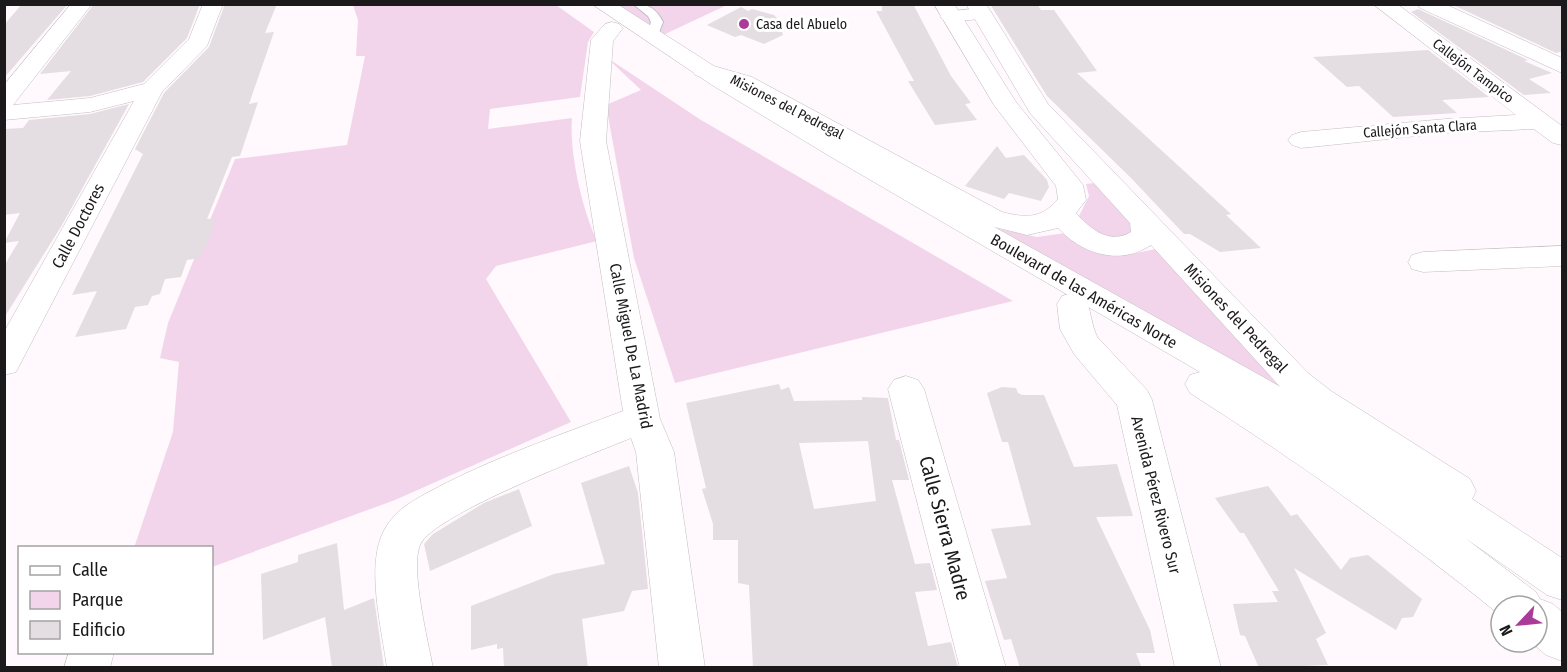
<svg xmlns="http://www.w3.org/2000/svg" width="1567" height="672" font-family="'Fira Sans Condensed',sans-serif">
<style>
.green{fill:#f2d5ea}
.building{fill:#e4dde2;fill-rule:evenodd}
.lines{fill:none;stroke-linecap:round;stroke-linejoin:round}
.lane-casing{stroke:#c3bdc2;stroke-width:2}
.street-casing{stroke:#c3bdc2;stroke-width:1}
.secondary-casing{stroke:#c3bdc2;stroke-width:1}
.primary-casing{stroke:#c3bdc2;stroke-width:1}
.lane{fill:#fff;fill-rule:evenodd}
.street{fill:#fff;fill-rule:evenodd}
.secondary{fill:#fff;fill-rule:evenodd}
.primary{fill:#fff;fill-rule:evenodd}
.poi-dot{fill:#ab3b98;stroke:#fff;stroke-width:2}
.labels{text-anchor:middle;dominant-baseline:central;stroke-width:6;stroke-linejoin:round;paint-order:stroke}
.far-poi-label{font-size:14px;fill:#1c191b;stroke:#fff;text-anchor:start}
.far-street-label{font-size:14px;fill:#1c191b;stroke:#fff}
.street-label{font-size:16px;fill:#1c191b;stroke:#fff}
.near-street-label{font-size:20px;fill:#1c191b;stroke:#fff}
</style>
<rect width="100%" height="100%" fill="#fff8fd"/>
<path class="green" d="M353 5H556L594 32 588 42 580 97 490 109 488 129 572 118C569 152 582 209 597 241L496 266 486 279 571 422 395 500 212 567V548H134L173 432 179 362 160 358 168 323 235 159 347 145 365 56H356L358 20Z
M615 5H727L661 36Z
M606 57 701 120 1013 301 675 383 634 258 606 105 641 90Z
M1095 183 1135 228C1119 246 1088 238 1079 216L1089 196 1086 184Z
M990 227 1037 237 1066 233 1095 250 1126 255 1156 249 1294 399Z"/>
<path class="building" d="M22 4H68L4 78V25Z
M94 4H200L187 38 143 82 90 96 47 100 71 71 40 74Z
M225 4H277L265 33 274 32 249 104 258 102 240 156 232 157 207 219 216 218 206 245 199 258 187 260 181 277 165 279 160 294 152 296 148 305 135 307 126 329 75 337 97 291 72 295 143 154 135 149 164 93 209 47Z
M882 4H913L951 76 971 103 965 104 977 120 935 125 908 81H914L876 11H882Z
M990 4H1037L1041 10H1054L1097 71 1077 73 1231 214 1226 215 1261 248 1220 252 1190 234H1184L1131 178 1047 96Z
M1451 4H1563V51L1556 53Z
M741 7 748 11 752 9 774 15 779 20 783 35 764 44 741 35 735 37 707 25Z
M1418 9 1528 60 1524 61 1552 73 1529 79 1551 93 1524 95 1411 12Z
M1428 50 1489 97 1442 100 1457 113 1393 117 1359 86 1347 87 1313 57Z
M129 104 62 225 4 318V266L19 241 4 243 20 213 4 215V129L23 128 29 120 90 114Z
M997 146 1006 158 1024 155 1047 180 1049 187 1041 201 1009 193 1004 199 965 186Z
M779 384 781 390 789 387 794 401 862 400V397L888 398 896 440H899L909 480H892L915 564 930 563 937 590 915 592 928 646 951 642 958 668H753L749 585 738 583V540H713V524L702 489 706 488 686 403ZM868 441 876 501 814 509 799 443Z
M1002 387 1016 388 1018 393 1022 395H1044L1074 467 1117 464 1133 516 1096 517 1150 630 1155 653H1136L1142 668H1020L1011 639 1004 640 985 581 1007 578 991 529 1031 525 1008 442H1002L987 393Z
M629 466 638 493 648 589 632 591 624 611 582 619 588 668H504L503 648 497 649V644L471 650V606L554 574 605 564 581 483Z
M1268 486 1291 516 1297 514 1341 570 1350 558 1368 555 1422 599 1413 617 1402 618 1396 630 1294 568 1326 633 1316 639 1328 665 1259 668 1245 636 1240 635 1233 604 1278 602 1272 591H1279L1244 533H1240L1215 498Z
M519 489 532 526 430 571 424 544 433 534 484 503Z
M337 543 344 610 374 598 384 668H332L325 617 263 640 261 574 298 562V555Z"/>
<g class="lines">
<g class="lane-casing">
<path id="lane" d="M633 4C648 4 656 8 663 22L656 40H648L646 38 651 22 648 16Z"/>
</g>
<g class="street-casing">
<path id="street" d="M71 4H92L13 105 90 98 144 84 189 39 203 4H223L207 46 162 92 16 372 4 375V332L134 101 90 112 4 120V85Z
M1373 4H1397L1562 126V145L1553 143 1534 129 1446 133 1301 148 1292 145 1288 140 1292 135 1301 132 1446 119 1516 115Z
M1417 4H1445L1562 58V73L1420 8Z
M982 8 989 10 992 14 989 18 950 22 943 20 940 16 943 12Z
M612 22 619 24 623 28 613 41 606 141 660 419 674 452 705 668H659L636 452 631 438C595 453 433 514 420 545 410 568 428 641 433 668H387C382 631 368 575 380 540 383 530 390 520 397 513 410 501 429 492 444 484 501 455 563 434 623 411L580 141 591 40 605 24Z
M1562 246V266L1423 272 1412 269 1408 262 1412 255 1423 252Z
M1073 293 1084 296C1092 309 1090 324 1098 338L1147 390 1152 400 1221 668H1175L1117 405 1074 354 1060 329 1057 304 1062 296Z
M906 376 918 380 924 389 1006 668H960L888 389 894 380Z
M69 652H114L110 668H64Z"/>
</g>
<g class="secondary-casing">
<path id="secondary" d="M934 4H954L1016 102 1083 185 1086 200 1076 213C1090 229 1110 245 1131 232L1130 223 1030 113 966 4H986L1048 104 1308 373 1331 391 1470 479 1476 491 1470 503 1456 507 1442 503 1305 411 1284 391 1151 245C1120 266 1082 254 1058 228L1027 235 982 224 736 87 695 75 692 70 695 65 703 63 752 77 1002 212C1025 218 1042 219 1058 199L1056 186 994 105Z"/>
</g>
<g class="primary-casing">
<path id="primary" d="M592 4H617L728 75 849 146 1340 420 1460 491 1562 558V600L1547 595 1465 538 1536 592 1540 599 1553 604 1562 612V661L1546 655 1531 642H1537V606H1501V616C1402 535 1298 462 1190 393L1185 384 1190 375 1200 372 831 157 712 85Z"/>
</g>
<use href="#lane" class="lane"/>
<use href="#street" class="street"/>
<use href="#secondary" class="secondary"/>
<use href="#primary" class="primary"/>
</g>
<circle class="poi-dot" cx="744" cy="24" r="6"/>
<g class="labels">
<g class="far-poi-label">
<text x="756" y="24">Casa del Abuelo</text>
</g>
<g class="far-street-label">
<text transform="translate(1473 71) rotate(37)">Callejón Tampico</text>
<text transform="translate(787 107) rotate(27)">Misiones del Pedregal</text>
<text transform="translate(1420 129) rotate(-4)">Callejón Santa Clara</text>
</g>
<g class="street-label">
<text transform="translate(78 226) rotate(-62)">Calle Doctores</text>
<text transform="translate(1084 291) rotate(30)">Boulevard de las Américas Norte</text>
<text transform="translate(1236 318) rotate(47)">Misiones del Pedregal</text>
<text transform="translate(631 346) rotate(79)">Calle Miguel De La Madrid</text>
<text transform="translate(1156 495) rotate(76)">Avenida Pérez Rivero Sur</text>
</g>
<g class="near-street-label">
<text transform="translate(945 528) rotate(75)">Calle Sierra Madre</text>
</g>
</g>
<rect width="1567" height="672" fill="none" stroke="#1c191b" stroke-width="12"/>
<rect x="18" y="546" width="195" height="108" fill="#ffffff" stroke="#a4a3a4" stroke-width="1.5"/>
<rect x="30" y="566" width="30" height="9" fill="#ffffff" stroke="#a4a3a4" stroke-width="1.5"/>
<text x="72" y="576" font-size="18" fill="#1c191b">Calle</text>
<rect x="30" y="591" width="30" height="18" fill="#f2d5ea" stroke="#a4a3a4" stroke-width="1.5"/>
<text x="72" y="606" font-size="18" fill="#1c191b">Parque</text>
<rect x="30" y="621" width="30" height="18" fill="#e4dde2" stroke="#a4a3a4" stroke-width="1.5"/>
<text x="72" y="636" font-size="18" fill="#1c191b">Edificio</text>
<g transform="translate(1519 624) rotate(244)"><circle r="28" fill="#ffffff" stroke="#a4a3a4" stroke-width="1.5"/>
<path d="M0-4.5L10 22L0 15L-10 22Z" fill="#ab3b98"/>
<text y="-9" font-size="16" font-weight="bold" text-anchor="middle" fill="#1c191b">N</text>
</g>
</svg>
